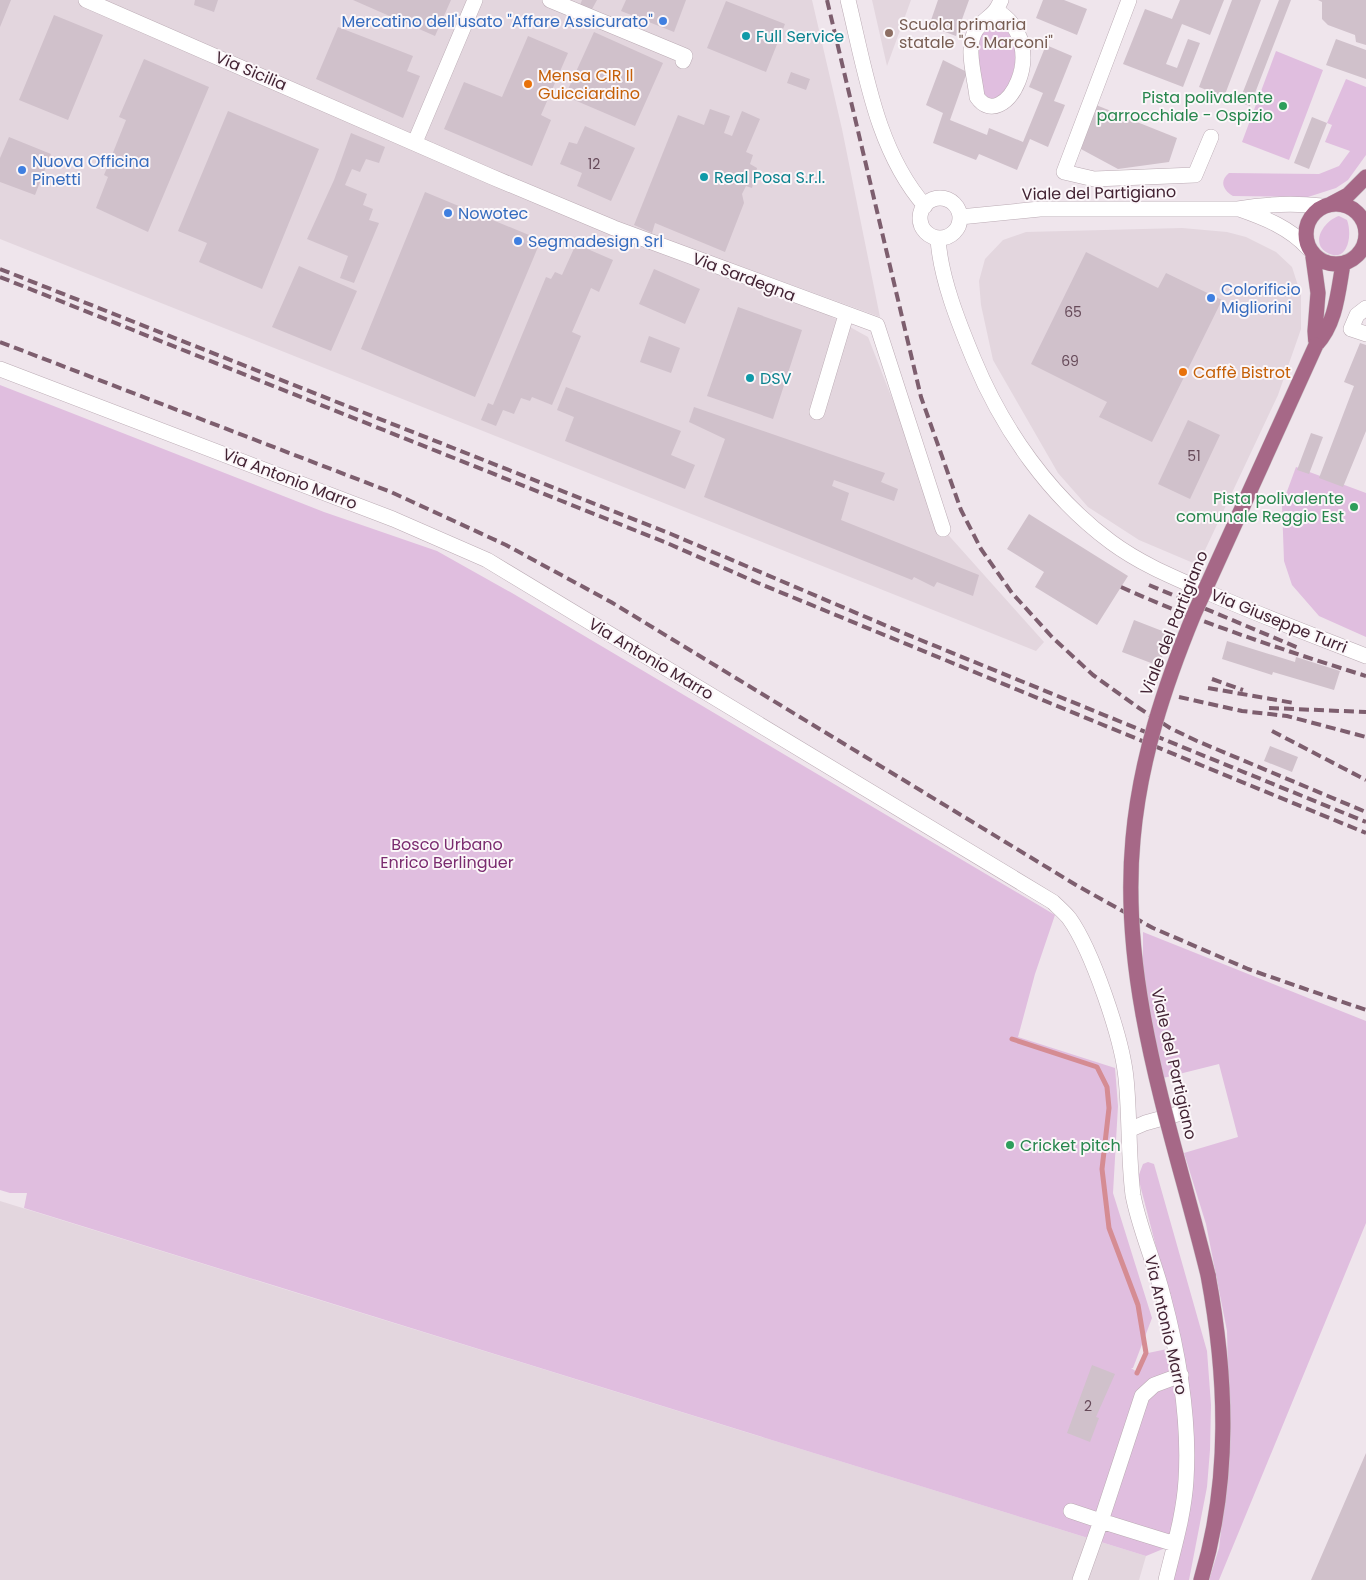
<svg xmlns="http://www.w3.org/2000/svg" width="1366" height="1580" font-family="Poppins,sans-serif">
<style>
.built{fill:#e3d6de}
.green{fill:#e0bedf}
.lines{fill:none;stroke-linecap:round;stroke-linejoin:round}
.stream{stroke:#d58c93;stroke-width:5}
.building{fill:#d0c1cb}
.minor-casing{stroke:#bbabb4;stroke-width:16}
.major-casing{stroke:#cac1c6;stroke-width:16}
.minor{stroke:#fff;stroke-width:15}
.major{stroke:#a66887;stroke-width:15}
.rail{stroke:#7d5e6e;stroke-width:4;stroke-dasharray:10 5;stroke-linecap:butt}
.major-bridge-casing{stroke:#cac1c6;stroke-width:16;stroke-linecap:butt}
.major-bridge{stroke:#a66887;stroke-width:15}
.shop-dot{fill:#3f7fe0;stroke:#fbf6f9;stroke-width:2}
.education-dot{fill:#8d6e63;stroke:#fbf6f9;stroke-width:2}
.culture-dot{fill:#0f9aa8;stroke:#fbf6f9;stroke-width:2}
.food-dot{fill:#e8710a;stroke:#fbf6f9;stroke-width:2}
.leisure-dot{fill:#2e9e5b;stroke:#fbf6f9;stroke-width:2}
.labels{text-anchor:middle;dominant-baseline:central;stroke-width:4;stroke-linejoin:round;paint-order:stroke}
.number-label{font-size:14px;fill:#664a59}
.shop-label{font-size:16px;fill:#366cbe;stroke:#fbf6f9;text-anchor:start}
.education-label{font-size:16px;fill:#785e54;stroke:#fbf6f9;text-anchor:start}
.culture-label{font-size:16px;fill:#0d838f;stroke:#fbf6f9;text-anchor:start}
.street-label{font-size:16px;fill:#422333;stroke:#fbf6f9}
.food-label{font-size:16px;fill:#c56008;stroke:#fbf6f9;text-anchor:start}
.leisure-label{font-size:16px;fill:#27864d;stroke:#fbf6f9;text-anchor:end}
.park-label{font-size:16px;fill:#7a2b6f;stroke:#fbf6f9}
</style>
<rect width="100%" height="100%" fill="#efe5ec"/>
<path class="built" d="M0 0H812L842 129 880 317 740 266 868 337 943 529 1044 642 1036 651 0 239Z
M872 0H911L887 66Z
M1182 228 1227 232 1246 237 1276 252 1292 267 1301 295V329L1278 395 1198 565 1139 540 1088 507 1058 473 993 360 981 305 979 281 985 259 1003 240 1026 232Z
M0 1201 1146 1556 1139 1580H0Z"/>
<path class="green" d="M998 24C1026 35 1015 73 1005 95L992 101 982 94 977 42 980 35Z
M1276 51 1323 70 1289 160 1242 142Z
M1346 79 1366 87V155L1348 180 1336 188 1308 197 1233 196C1223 190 1219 181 1229 173L1319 174 1339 166 1350 151 1325 142 1332 125 1327 123Z
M1339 216 1347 220C1353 236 1347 265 1326 252 1310 242 1325 220 1339 216Z
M0 385 324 512 437 551 512 593 1055 915 1035 974 1018 1037 1115 1068 1118 1106 1113 1193 1152 1318 1133 1368H1131L1137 1372 1148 1353 1172 1348 1186 1420 1175 1544 1146 1556 24 1208 27 1193H10L0 1190Z
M1296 467 1366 493V637L1319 616 1292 585 1284 561 1282 505Z
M1143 932 1366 1021V1223L1219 1580H1209L1219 1548 1230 1455 1227 1331 1206 1224 1184 1153 1238 1137 1219 1064 1163 1078 1143 983Z
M1148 1162 1154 1164 1207 1351 1211 1405 1210 1450 1207 1487 1189 1580H1172L1181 1543 1184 1355 1138 1177 1143 1164Z"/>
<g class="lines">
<path class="stream" d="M1012 1039 1097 1067 1107 1087 1109 1108 1102 1169 1109 1228 1138 1305 1146 1353 1137 1373"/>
</g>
<path class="building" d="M0 0H11L0 27Z
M195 0H218L214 12 194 5Z
M353 0H451L435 36Z
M582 0H597L591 11 580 5Z
M626 0H686L674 32 621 11Z
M938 0H969L956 36 929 26Z
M1043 0H1064L1087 9 1077 35 1036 18Z
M1180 0H1224L1210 35 1182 24 1166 64 1177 68 1188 39 1200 43 1183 87 1123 64 1145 9 1172 19Z
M1232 0H1261L1224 97 1199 87Z
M1279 0H1291L1250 106 1239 102Z
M1318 0H1366V45L1356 42 1355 35 1328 25 1322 19V2Z
M726 1 785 24 766 72 707 48Z
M54 15 103 35 68 120 19 100Z
M338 27 413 56 407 71 420 76 403 118 316 79Z
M594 32 663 63 635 126 565 96Z
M528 36 568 53 541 115 551 120 532 166 444 129 464 82 502 97Z
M1336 39 1366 50V79L1326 65Z
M1046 45 1072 56 1054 101 1065 105 1048 147 1030 139 1017 170 979 154 976 160 933 143 943 113 926 105 943 60 967 72 950 120 987 135 989 128 1023 142 1043 93 1029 87Z
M144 59 209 87 148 232 96 208 108 177 104 175 126 120 119 117Z
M791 72 810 79 806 90 787 83Z
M1096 105 1116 113 1114 117 1125 122 1127 118 1177 138 1169 162 1118 169 1079 148Z
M710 109 730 116 724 133 732 136 742 111 760 119 746 152 753 155 750 164 757 168 752 188 746 186 742 194 744 203 725 252 655 223 652 233 634 225 678 115 704 125Z
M228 111 319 149 262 289 199 262 207 243 178 231Z
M1312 117 1327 123 1309 169 1294 163Z
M585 126 635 148 611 201 577 186 582 173 560 164 569 142 577 144Z
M351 133 385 147 379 163 366 159 360 172 352 169 345 185 367 194 363 205 373 209 369 220 379 223 354 283 340 278 348 256 307 239 334 180Z
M9 137 51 154 35 195 0 182V158Z
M425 192 541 240 475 397 361 349Z
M576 244 613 260 599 292 591 288 572 332 581 336 552 405 532 397 530 401 521 398 514 414 503 410 496 426 481 420 488 403 493 405 546 277 551 279 555 272 562 275Z
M1086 252 1158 288 1166 273 1222 300 1152 442 1099 417 1107 402 1031 364Z
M299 266 357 291 331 351 272 327Z
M654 269 700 289 685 324 639 304Z
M738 307 802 330 773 419 707 396Z
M649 336 680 348 671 373 640 362Z
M1360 343 1366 345V431L1343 487 1319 478 1354 386 1344 382Z
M566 387 681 431 671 455 695 465 685 489 565 441 574 417 557 410Z
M694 407 885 473 881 482 898 489 894 501 834 480 832 486 849 493 841 520 979 575 973 596 937 582 934 587 914 577 912 580 704 497 725 439 689 422Z
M1188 420 1220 435 1190 499 1158 484Z
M1311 433 1323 437 1309 474 1297 470Z
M1029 514 1128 576 1097 625 1035 587 1044 572 1007 549Z
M1134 620 1170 634 1159 666 1122 652Z
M1227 641 1295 662 1296 657 1340 671 1334 690 1273 672 1272 675 1222 659Z
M1270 746 1298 757 1292 772 1264 761Z
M1092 1365 1115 1374 1096 1417 1099 1418 1090 1442 1067 1433Z
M1366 1453V1580H1311Z"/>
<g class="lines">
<g class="minor-casing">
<path id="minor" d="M86 0 492 177 614 228 877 325 943 529
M550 0 685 56 683 61
M848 0C865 69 876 150 925 206
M1129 0 1064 172 1094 179 1195 175 1211 137
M997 11C1054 46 1003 135 977 97 975 77 965 47 976 30 985 17 995 17 1001 0
M415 142 475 0
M920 218a20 20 0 1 1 40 0a20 20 0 1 1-40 0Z
M1239 209C1265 218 1290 228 1308 248
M960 217 1040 209H1238C1266 204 1293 203 1322 206
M938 238C940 277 959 324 974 360 1003 430 1050 497 1111 542 1138 562 1168 575 1198 588 1253 613 1310 634 1366 656
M1366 308 1357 315 1351 329 1366 334
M0 369 393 519 487 560 1053 902C1058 907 1064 912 1069 918 1092 950 1122 1038 1126 1078 1130 1116 1128 1156 1133 1195 1139 1228 1155 1263 1163 1296 1179 1356 1190 1418 1186 1480 1184 1514 1174 1547 1166 1580
M817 412 846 315
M1129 1130 1145 1123 1181 1113
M1071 1511 1101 1521 1080 1580
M1175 1544 1101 1521 1142 1396 1154 1385 1181 1375"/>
</g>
<g class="major-casing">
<path id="major" d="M1306 234a30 30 0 1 1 60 0a30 30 0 1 1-60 0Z
M1331 204 1348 195 1366 177
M1313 257 1318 293 1315 331 1316 345
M1316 345C1336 324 1338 292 1343 264
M1201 1580C1231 1480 1227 1377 1208 1275"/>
</g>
<use href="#minor" class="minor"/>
<use href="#major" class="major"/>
<path class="rail" d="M827 0 921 397 961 510 981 549 1012 593 1052 637 1093 675 1139 708 1170 728 1197 741 1366 812
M0 269 671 534 901 632 1366 822
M0 277 667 543 758 583 1366 833
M0 342 391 492 506 545 611 602 1076 885 1153 928 1248 969 1366 1010
M1149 585 1301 649
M1121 587C1201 623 1283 650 1366 676
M1212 679 1243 690
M1208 688 1294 703
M1179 697 1242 711 1287 716 1366 737
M1269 708 1366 712
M1272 731 1366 780"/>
<g class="major-bridge-casing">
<path id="major-bridge" d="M1208 1275C1173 1132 1119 988 1133 839 1140 760 1164 687 1194 614L1316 345"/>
</g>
<use href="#major-bridge" class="major-bridge"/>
</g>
<g class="shop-dot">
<circle cx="663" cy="21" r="5"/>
<circle cx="22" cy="170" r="5"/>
<circle cx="448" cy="213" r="5"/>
<circle cx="518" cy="241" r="5"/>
<circle cx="1211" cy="298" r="5"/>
</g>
<circle class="education-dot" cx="889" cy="33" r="5"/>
<g class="culture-dot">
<circle cx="746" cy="36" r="5"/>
<circle cx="704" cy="177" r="5"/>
<circle cx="750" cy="378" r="5"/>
</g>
<g class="food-dot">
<circle cx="528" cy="84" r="5"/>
<circle cx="1183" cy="372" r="5"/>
</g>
<g class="leisure-dot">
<circle cx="1283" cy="106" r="5"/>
<circle cx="1354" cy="507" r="5"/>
<circle cx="1010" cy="1145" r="5"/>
</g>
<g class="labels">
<g class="number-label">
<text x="594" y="164">12</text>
<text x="1073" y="312">65</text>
<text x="1070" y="361">69</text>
<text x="1194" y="456">51</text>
<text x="1088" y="1406">2</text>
</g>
<g class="shop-label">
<text x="653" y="21" text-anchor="end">Mercatino dell'usato "Affare Assicurato"</text>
<text x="32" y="161">Nuova Officina<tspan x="32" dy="18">Pinetti</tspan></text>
<text x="458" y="213">Nowotec</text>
<text x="528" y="241">Segmadesign Srl</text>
<text x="1221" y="289">Colorificio<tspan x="1221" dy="18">Migliorini</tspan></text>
</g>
<g class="education-label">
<text x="899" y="24">Scuola primaria<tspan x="899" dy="18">statale "G. Marconi"</tspan></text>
</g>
<g class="culture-label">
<text x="756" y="36">Full Service</text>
<text x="714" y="177">Real Posa S.r.l.</text>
<text x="760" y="378">DSV</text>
</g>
<g class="street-label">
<text transform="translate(251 71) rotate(23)">Via Sicilia</text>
<text transform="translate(1099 193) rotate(-1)">Viale del Partigiano</text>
<text transform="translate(744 277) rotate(21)">Via Sardegna</text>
<text transform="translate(290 479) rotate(21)">Via Antonio Marro</text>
<text transform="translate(1279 621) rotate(22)">Via Giuseppe Turri</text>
<text transform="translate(1174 623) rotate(-68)">Viale del Partigiano</text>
<text transform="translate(651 659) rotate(31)">Via Antonio Marro</text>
<text transform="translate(1174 1064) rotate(77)">Viale del Partigiano</text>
<text transform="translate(1166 1325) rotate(77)">Via Antonio Marro</text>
</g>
<g class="food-label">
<text x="538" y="75">Mensa CIR Il<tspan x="538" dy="18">Guicciardino</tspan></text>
<text x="1193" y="372">Caffè Bistrot</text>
</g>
<g class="leisure-label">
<text x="1273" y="97">Pista polivalente<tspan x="1273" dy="18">parrocchiale - Ospizio</tspan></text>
<text x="1344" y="498">Pista polivalente<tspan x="1344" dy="18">comunale Reggio Est</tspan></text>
<text x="1020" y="1145" text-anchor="start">Cricket pitch</text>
</g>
<g class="park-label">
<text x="447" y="844">Bosco Urbano<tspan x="447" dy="18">Enrico Berlinguer</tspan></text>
</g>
</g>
</svg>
